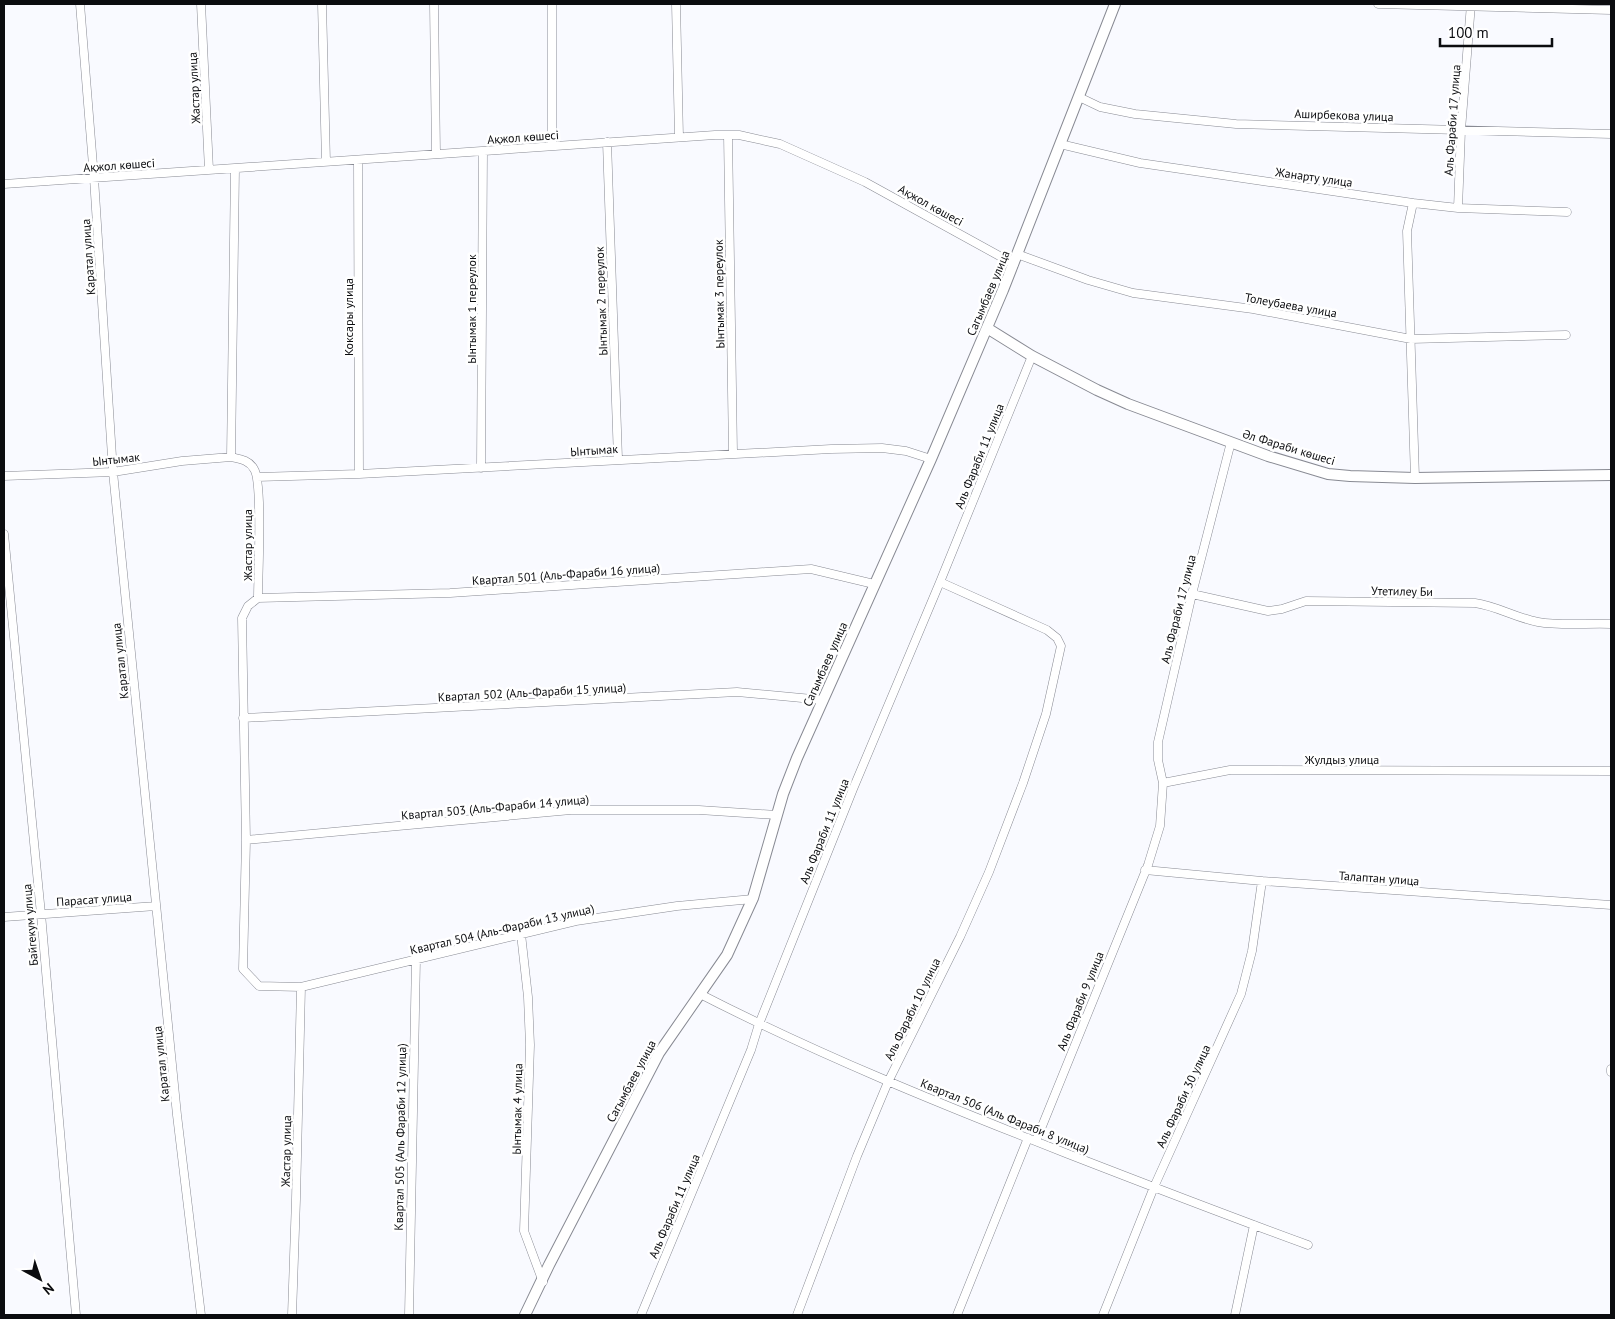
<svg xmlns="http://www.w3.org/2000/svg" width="1615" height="1319" font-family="'PT Sans',sans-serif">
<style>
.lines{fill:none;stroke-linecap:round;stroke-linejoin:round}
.street-casing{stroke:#888a93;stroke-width:9}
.secondary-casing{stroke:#888a93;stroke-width:12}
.street{stroke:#fff;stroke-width:8}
.secondary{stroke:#fff;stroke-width:10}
.labels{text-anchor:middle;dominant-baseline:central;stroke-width:5;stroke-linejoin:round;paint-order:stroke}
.street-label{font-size:12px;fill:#0b0c0f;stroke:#fff}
</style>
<rect width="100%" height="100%" fill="#f9faff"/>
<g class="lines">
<g class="street-casing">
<path id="street" d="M80 4 94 178 113 472 177 1115 201 1315
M201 4 209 170
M322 4 326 162
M434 4 436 154
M552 4V146
M676 4 679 137
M1378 4 1611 10
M1079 97 1100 107 1135 114 1236 124 1611 134
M728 135 733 453
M607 142 618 459
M1060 144 1140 163 1413 203 1458 208 1567 212
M358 160 359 474
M235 168 231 457C240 459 249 460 254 469 263 482 258 576 258 598L248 606 242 618 246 840 243 969 259 986 301 987 576 921 677 906 753 899
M4 184 715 135H739L780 144 865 182 1014 264
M1413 203 1407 231 1415 478
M1458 208 1461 130 1471 4
M1017 254 1088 280 1133 293 1253 309 1411 339 1566 335
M481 468 483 151
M4 476 113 472 182 461 231 457
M257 477 359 474 831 449 882 448 906 451 931 459
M4 534 41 914 76 1315
M1192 594 1268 611 1282 609 1306 601 1475 603C1497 606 1516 618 1538 622 1560 626 1589 623 1611 624
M258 598 450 593 811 569 874 584
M243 718 737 692 823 700
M1163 783 1158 760V742L1192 594 1231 442
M246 840 571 810H699L777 815
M1145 870 1262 881 1611 905
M4 917 156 906
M521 934 528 997 530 1045 524 1231 543 1282
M700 994C819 1055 943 1105 1068 1154 1148 1185 1228 1216 1308 1245
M1611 1072V1069
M1036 1141 1148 865 1160 826 1163 783 1230 770 1611 771
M292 1315 296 1199 301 987
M409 1315 416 959
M641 1315 751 1050 759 1024 853 789 940 582 1032 356
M797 1315 857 1156 888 1082 960 937 989 872 1023 783 1046 714 1061 646 1057 638 1047 630 940 582
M957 1315 1028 1138
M1103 1315 1154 1187 1241 994 1252 951 1262 881
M1235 1315 1254 1225"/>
</g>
<g class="secondary-casing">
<path id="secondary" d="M987 328 1032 356 1097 390 1128 404 1268 456 1328 474 1350 476 1415 478 1611 475
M525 1315 549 1265 659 1053 727 955 753 898 783 794 797 758 931 459 1003 290 1115 4"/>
</g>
<use href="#street" class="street"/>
<use href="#secondary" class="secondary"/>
</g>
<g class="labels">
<g class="street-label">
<text transform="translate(194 88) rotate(-93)">Жастар улица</text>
<text transform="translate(1344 115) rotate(2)">Аширбекова улица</text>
<text transform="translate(1452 120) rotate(-86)">Аль Фараби 17 улица</text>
<text transform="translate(523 137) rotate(-4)">Ақжол көшесі</text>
<text transform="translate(119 165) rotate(-4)">Ақжол көшесі</text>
<text transform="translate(1314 177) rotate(8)">Жанарту улица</text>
<text transform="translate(931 205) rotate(29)">Ақжол көшесі</text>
<text transform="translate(88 257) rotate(-94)">Каратал улица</text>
<text transform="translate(988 293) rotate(-67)">Сагымбаев улица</text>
<text transform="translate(719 294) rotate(-91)">Ынтымак 3 переулок</text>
<text transform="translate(601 301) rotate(-92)">Ынтымак 2 переулок</text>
<text transform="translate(1291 305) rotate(10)">Толеубаева улица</text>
<text transform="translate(471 309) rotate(-90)">Ынтымак 1 переулок</text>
<text transform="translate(348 317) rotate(-90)">Коксары улица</text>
<text transform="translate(1289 447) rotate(17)">Әл Фараби көшесі</text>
<text transform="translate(594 450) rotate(-4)">Ынтымак</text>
<text transform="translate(979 456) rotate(-68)">Аль Фараби 11 улица</text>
<text transform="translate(116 459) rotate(-6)">Ынтымак</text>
<text transform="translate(247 545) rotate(-90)">Жастар улица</text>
<text transform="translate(566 574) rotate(-4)">Квартал 501 (Аль-Фараби 16 улица)</text>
<text transform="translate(1402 591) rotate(1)">Утетилеу Би</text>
<text transform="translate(1178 609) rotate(-76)">Аль Фараби 17 улица</text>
<text transform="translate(120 661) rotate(-96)">Каратал улица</text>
<text transform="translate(825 664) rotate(-66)">Сагымбаев улица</text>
<text transform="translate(532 692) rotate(-3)">Квартал 502 (Аль-Фараби 15 улица)</text>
<text x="1342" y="759">Жулдыз улица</text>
<text transform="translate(495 807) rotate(-5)">Квартал 503 (Аль-Фараби 14 улица)</text>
<text transform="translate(824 831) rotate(-68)">Аль Фараби 11 улица</text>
<text transform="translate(1379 878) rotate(4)">Талаптан улица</text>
<text transform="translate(94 899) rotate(-4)">Парасат улица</text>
<text transform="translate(30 925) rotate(-95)">Байгекум улица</text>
<text transform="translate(502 929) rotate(-13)">Квартал 504 (Аль-Фараби 13 улица)</text>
<text transform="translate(1080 1001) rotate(-68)">Аль Фараби 9 улица</text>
<text transform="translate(912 1009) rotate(-64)">Аль Фараби 10 улица</text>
<text transform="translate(161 1064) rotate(-96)">Каратал улица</text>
<text transform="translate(631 1081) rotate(-62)">Сагымбаев улица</text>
<text transform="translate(1183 1096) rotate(-65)">Аль Фараби 30 улица</text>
<text transform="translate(517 1109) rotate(-89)">Ынтымак 4 улица</text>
<text transform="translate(1005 1116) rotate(22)">Квартал 506 (Аль Фараби 8 улица)</text>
<text transform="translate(400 1137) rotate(-89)">Квартал 505 (Аль Фараби 12 улица)</text>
<text transform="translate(286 1151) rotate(-89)">Жастар улица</text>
<text transform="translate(674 1206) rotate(-67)">Аль Фараби 11 улица</text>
</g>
</g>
<rect width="1615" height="1319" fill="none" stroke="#0b0c0f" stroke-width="10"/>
<g transform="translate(40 1279) rotate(140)" stroke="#ffffff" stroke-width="4" paint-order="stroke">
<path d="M0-4L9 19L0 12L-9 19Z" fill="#0b0c0f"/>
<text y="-8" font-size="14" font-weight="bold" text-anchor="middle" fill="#0b0c0f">N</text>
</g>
<path d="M1440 38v8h112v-8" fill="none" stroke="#0b0c0f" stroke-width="2.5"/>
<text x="1448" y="38" font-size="15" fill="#0b0c0f" stroke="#ffffff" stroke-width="4" paint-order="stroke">100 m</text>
</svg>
